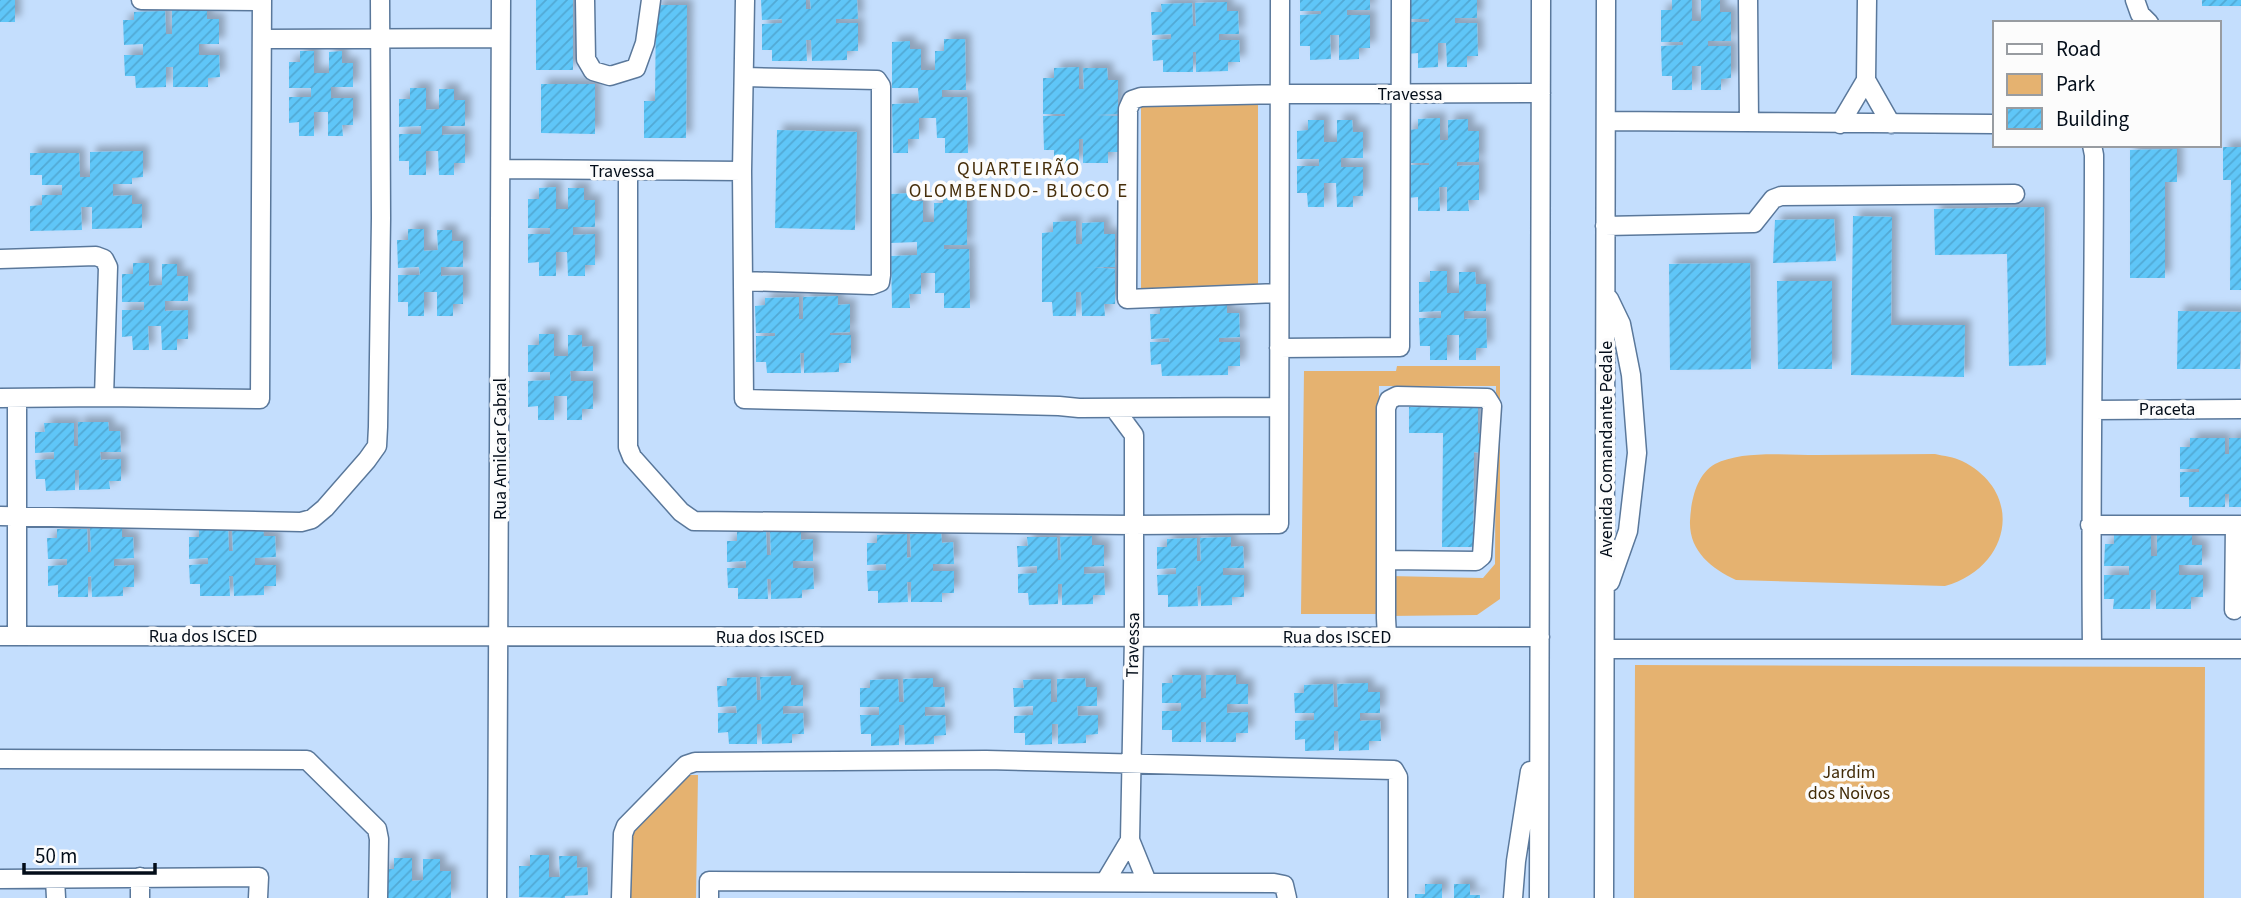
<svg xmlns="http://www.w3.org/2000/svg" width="2241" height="898" font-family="'Source Sans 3',sans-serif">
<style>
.park{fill:#e5b270}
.building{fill:url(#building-hatch);filter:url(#shadow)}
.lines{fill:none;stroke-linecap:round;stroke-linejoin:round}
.minor-casing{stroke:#5a789b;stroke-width:21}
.minor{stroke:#fff;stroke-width:18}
.labels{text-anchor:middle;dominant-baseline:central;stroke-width:7;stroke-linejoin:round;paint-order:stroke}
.street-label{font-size:18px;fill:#030d19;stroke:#fcfcfc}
.park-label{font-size:18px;fill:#422b07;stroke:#fcfcfc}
.neighbourhood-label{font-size:19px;letter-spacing:2px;fill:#462e0a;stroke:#fcfcfc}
</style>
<defs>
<pattern id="building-hatch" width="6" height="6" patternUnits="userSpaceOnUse" patternTransform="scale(1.75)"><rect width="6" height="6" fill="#5fc6f8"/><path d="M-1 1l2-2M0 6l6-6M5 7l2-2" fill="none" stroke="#51a9d4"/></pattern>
<filter id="shadow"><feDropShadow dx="6" dy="-6" stdDeviation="3.5" flood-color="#0004"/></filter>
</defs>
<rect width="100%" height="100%" fill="#c4defd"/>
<path class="park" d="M1141 103H1258V289L1141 290Z
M1397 366H1500V599L1477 615 1388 616 1389 576 1483 578 1495 564 1496 386H1379L1378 614H1301L1304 371H1396Z
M1935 454C1944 456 1954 457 1962 461 2026 493 2010 568 1945 586L1736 580C1711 568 1689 551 1690 521 1691 501 1696 475 1715 464 1741 450 1788 455 1817 455 1856 455 1896 454 1935 454Z
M1635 665 2205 667 2204 898H1634Z
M684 775H698L696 898H630V831Z"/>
<path class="building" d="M0 0H15V22H0Z
M536 0H573V70H536Z
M761 0H806V9H811L810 0H857L858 19H836V23H858V51H847V60L812 61 811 40H806L807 61H772V50H762V24L782 23V19L762 20Z
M1300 0H1370V10H1347V15H1370V48H1359V59L1339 60V35H1330L1331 59 1310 60V46H1300V15L1321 14V11H1300Z
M1407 0H1477V18H1455V23H1477L1478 56H1467V67H1447L1446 43H1438V67L1418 68V53L1407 54V22H1429V19H1407Z
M1672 0H1692V21H1701V0H1720V12H1731V41H1708V46H1731V78L1721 79V90H1701V66H1692V90H1672V76H1662L1661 46 1683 45V42H1661V10H1672Z
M2202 0H2241V6H2202Z
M1227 2V11H1238L1239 34H1219V40H1239L1240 62H1228V71L1196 72V52H1193V72H1163V60L1153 61 1152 40 1171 39V34L1152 35 1151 12H1162L1161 4 1192 3 1193 26H1196L1195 3Z
M656 5H687L686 138H644V101H655Z
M172 10H207V19H219V44H199V55H219L220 77 208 78V87H173V67H166V87L136 88 135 76H125L124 55H143V44L124 45 123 20H134V12L165 11 166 34H172Z
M944 39H965L966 90H942V97H967L968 153H945V138H937L936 118H919V139H908V153H893L892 104 919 103 918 88H892V42L910 41V49H921V70H935V51H944Z
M300 51H314V73H329V52L342 51V63H353V87H331V98H353V125H342L343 136H328V112H314V136H299V122L289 123V97H311V88H289V62H300Z
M1079 67V89H1084L1083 68H1107L1108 80H1118V114L1096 115 1118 116 1119 152H1108V163H1083V139H1079V163L1054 164V150H1044L1043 116H1065V114H1043V78H1054V68Z
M541 84H595V134L541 133Z
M410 88H426V110L439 109V89H454V100H465V126H442V135L465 134V163H454V175H439L438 151H426V175H409V161H399V134H421V126L399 127V99H410Z
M1440 118V140H1448V120L1468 119V131H1479V162H1457V166L1479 165V200H1468L1469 211H1447V187H1439L1440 211H1418V197L1408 198 1407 165H1429V163H1408L1407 130 1418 129V119Z
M1308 120H1324V142H1337V120H1352L1353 132H1363V158H1341V167H1363V196H1353V207H1337L1336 183H1324V207H1308L1307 193H1297V166H1319V159H1297V131L1308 130Z
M777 130 857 132 855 230 775 228Z
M2223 147H2241V290H2230L2231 180H2223Z
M2177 149V182H2165V278H2130V150Z
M143 151V177L132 178V184H113V196L132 195V204H142V228L92 229V207H81L82 230 30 231V206L42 205V195H62V185H42V175H30V153H79L80 177H90V152Z
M556 187V209H568V188H584V200H595V227H573V235L595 234V265H585V276H568L567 252H556V276H539V262L528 263V234H550V228H528V199H539V188Z
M943 191H967V245H944V249H969L970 308H944V293H935V273H921V294H909L910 308H892L891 256 917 255V242L891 243V194L912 193V201H923V222H934V203H943Z
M2044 207 2046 365 2009 366 2007 254 1935 255 1934 209Z
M1853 216 1892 217 1891 325H1965L1964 377 1851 375Z
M1834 219 1836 261 1773 263 1775 220Z
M1076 221V244H1082V223L1104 222V234H1115V267H1093L1115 269V304H1104L1105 316H1082L1081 292H1076V316H1053L1052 302H1042V233L1053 232V222Z
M408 229H424V251L438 250 437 230H452V241H463V267H441V276L463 275V304H453V316H437V292H424V316H408V302H398V275H420L419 267 398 268 397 240H408Z
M133 263H149V286L162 285V264H177V276H188V301H165V311L188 310V339H177V350H162L161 326H148L149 350H133L132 336 122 337V310H144V302H122V274H133Z
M1750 263 1751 369 1670 370 1669 264Z
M1430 271H1447V293H1459V272H1475L1476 284H1486V311H1464V319L1486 318 1487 348H1476V360H1459V335H1447V360H1430V346H1420L1419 318H1441V311L1419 312V282H1430Z
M1777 281H1832V369H1778Z
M838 296V305L850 304V332L830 333V335H851V363H839V372L804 373V353H800L801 373H767L766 362H756V336H775V333H756L755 306 765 305V298L799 297V319H803V297Z
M1227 304V313H1239L1240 337 1219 338V342H1240V366H1228V375L1162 376 1161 364 1151 365 1150 342H1170L1169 338 1151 339 1150 314H1160V306Z
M2178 311 2241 312 2240 369H2177Z
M539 334H554V356H568V335H582V347L593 346V371H570L571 381H593V409H582V420H567V396H554V420H538V406L528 407V381L550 380V372H528V345H539Z
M1409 407 1478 408V433L1482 434V453L1474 452 1473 547H1442L1443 433H1409Z
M78 422H108L109 431H120L121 452H100L101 460 121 459V481H109L110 489 79 490V470H75V490L46 491 45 479H36L35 460 54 459V452L35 453V432H45L44 423H74V446H78Z
M2190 438H2225V454H2229V438H2241V507H2229V494H2225V507H2189V497H2180V472H2199V469H2180V447H2190Z
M263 527 264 536H275L276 557 255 558V565H276V586H264V595L234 596 233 576H229L230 596H200V584H190L189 565 208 564V558L189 559V537H199V529L228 528 229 551H233L232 528Z
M90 528H122V537H133L134 558 114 559V566L134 565V587H123V596L92 597 91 576 88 577V597H58V585L48 586V566L67 565V559H48L47 538H57V529H87L88 552H91Z
M770 531H801V540L813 539V561H793V568H813L814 589 802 590V598L771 599V579H767L768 599H738V588H728L727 568H746V561L727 562V541H737V532H766L767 555H771Z
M941 533 942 543 953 542 954 564H933V571H954V593H942V602H911V582H907L908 602 878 603V591H868L867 571 886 570V564L867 565V543H877V535L907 534V558L911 557 910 534Z
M2157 534 2192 535V545H2202V565H2179V575H2203V597H2191V609H2156V590H2151L2150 609H2113L2114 599H2104V575H2129V566H2104L2105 544H2114V535H2151V556H2157Z
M1092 536V545H1104V566L1084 567V574L1104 573 1105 595H1093V604L1062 605V584H1058V604L1029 605 1028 593H1018V574L1037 573V566L1018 567 1017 546H1028L1027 537H1057L1058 560H1061L1060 537Z
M1231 537V547L1243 546 1244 568H1223V575H1244V597H1232V605L1201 606V586H1197L1198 606 1168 607V595H1158L1157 575 1176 574V568L1157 569V547H1167V539L1197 538V561H1201L1200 538Z
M1172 675H1201V698H1206V675H1236V684H1248V704H1227V713L1248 712V733H1236V742H1206V722H1201V742H1172V730H1162V711H1181V703H1162V683H1173Z
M791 676V685H803V706H783V714L803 713 804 734H792V743L762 744 761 724H757V744H729L728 732 718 733V713H737L736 706 718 707 717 686H727V678L756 677 757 700H761L760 677Z
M933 678V687H944L945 707H925V716L945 715 946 735 934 736V744L905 745 904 725H899V745L871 746V734H861L860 715H879V707H860V688H870V680L898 679 899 702H904L903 679Z
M1085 678 1086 687H1097V706H1077L1078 716 1098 715V734L1086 735V743L1058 744V724H1052V744L1025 745V733H1014V716L1033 715V706L1014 707 1013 688H1024L1023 680 1051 679V702H1057V679Z
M1368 683V692H1380V713H1360V721L1380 720 1381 741H1369V750L1339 751 1338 731H1334V750L1305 751V739L1295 740V721L1314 720V713H1295L1294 693H1304V685L1333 684 1334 707H1338L1337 684Z
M530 855H549V877H560L559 856H577V868L587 867 588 895 565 896V898L519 897V866H530Z
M394 858H412V881L423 880V859H440V871H451V898H383V869H394Z
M1425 884H1442V898H1415V894H1425Z
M1454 884H1470V895H1480V898H1454Z"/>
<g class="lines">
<g class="minor-casing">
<path id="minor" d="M141 0 262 1
M585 0 586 59 593 71 610 76 636 68 645 43 651 0
M745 0 742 171 744 399 1059 406 1079 408 1279 407
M1748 0 1749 122
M2135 0 2140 14 2149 23
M262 39 500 38
M1866 80 1891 124
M1606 121 1994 124
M1840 124 1866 80 1867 0
M2092 145 2094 155C2094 319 2090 483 2092 647
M502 169 742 171
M628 172V447L632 457 681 512 694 521 1133 525 1279 524 1280 0
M1605 226 1754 223 1773 199 1781 196 2015 194
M0 259 96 256 104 259 108 267 104 397
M743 281 872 285 880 282 881 275V86L877 80 745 77
M1279 293 1127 299 1128 109 1132 100 1141 97 1280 94 1541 93
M1609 299 1621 324 1631 375 1637 453 1628 531 1610 582
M1279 348 1400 347 1401 0
M0 398 104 397 260 399 262 0
M2093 410 2241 409
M0 516 301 522 312 519 325 508 367 460 377 446 378 427 381 218 380 0
M2090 525H2241
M1386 560 1476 561 1482 556 1492 406 1487 398 1397 396 1389 400 1386 408V618L1387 637
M2234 610 2235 525
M0 636 1540 637
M17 636V398
M1606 649H2241
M0 759 307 760 377 829 379 839 378 898
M1130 840 1147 882
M0 879 259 877 258 898
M55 879 56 898
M1105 882 1130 840 1134 637V435L1114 408
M140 898V877
M497 898 501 0
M621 898 623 834 626 826 686 765 695 762 986 760 1394 770 1398 777V898
M709 898V881L1274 883 1284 885 1287 898
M1513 898 1516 861 1530 771
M1539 898 1541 0
M1604 898 1606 0"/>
</g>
<use href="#minor" class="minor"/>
</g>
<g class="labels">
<g class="street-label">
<text x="1410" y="94">Travessa</text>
<text x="622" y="171">Travessa</text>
<text x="2167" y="409">Praceta</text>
<text transform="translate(500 449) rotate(-90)">Rua Amilcar Cabral</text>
<text transform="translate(1606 449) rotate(-90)">Avenida Comandante Pedale</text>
<text x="203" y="636">Rua dos ISCED</text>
<text x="770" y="637">Rua dos ISCED</text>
<text x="1337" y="637">Rua dos ISCED</text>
<text transform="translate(1133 645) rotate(-89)">Travessa</text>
</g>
<g class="park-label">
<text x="1849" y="772">Jardim<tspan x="1849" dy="21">dos Noivos</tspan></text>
</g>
<g class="neighbourhood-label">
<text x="1019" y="169">QUARTEIRÃO<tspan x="1019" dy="22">OLOMBENDO- BLOCO E</tspan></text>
</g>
</g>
<rect x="1993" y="21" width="228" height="126" fill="#fcfcfc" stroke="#989ca1" stroke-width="2"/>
<rect x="2007" y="44" width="35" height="10" fill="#ffffff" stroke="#989ca1" stroke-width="2"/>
<text x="2056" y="56" font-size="21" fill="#030d19">Road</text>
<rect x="2007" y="74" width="35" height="21" fill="#e5b270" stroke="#989ca1" stroke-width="2"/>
<text x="2056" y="91" font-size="21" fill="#030d19">Park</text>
<rect x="2007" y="108" width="35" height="21" fill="url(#building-hatch)" stroke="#989ca1" stroke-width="2"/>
<text x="2056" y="126" font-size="21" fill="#030d19">Building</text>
<path d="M24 863v10h131v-10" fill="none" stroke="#030d19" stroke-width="3.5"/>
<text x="35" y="863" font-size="21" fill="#030d19" stroke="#fcfcfc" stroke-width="5" paint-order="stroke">50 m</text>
</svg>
